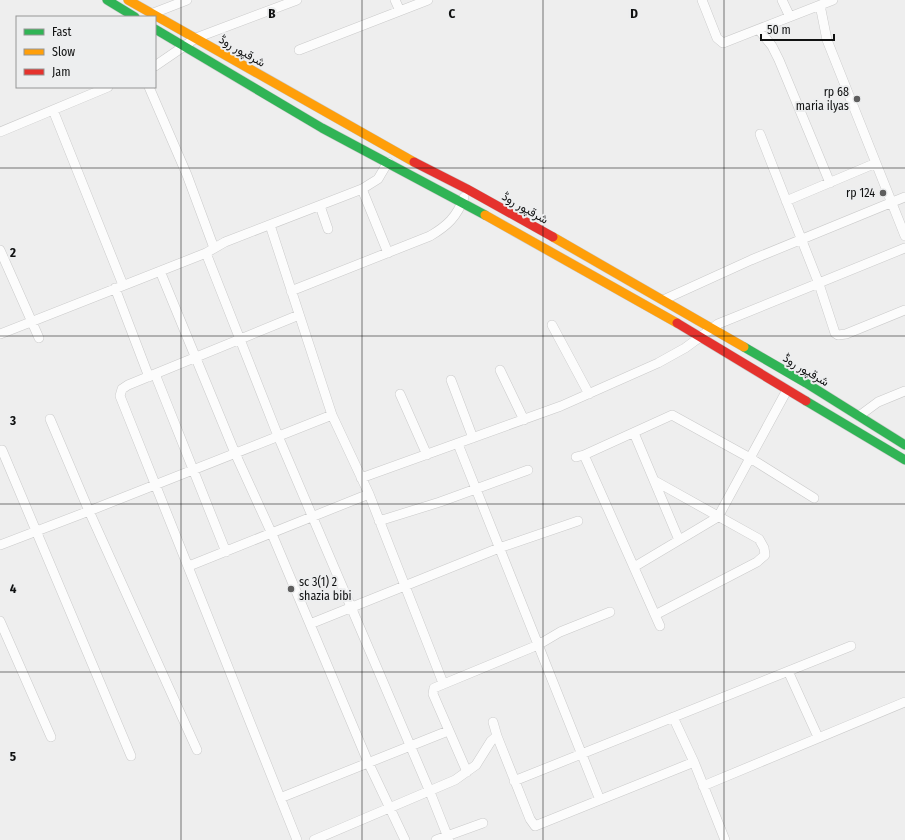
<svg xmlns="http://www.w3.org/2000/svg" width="905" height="840" font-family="'Fira Sans Condensed',Vazirmatn,sans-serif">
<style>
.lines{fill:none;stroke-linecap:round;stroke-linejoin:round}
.street-casing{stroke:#cacaca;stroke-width:10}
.fast-casing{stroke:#cacaca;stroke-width:10}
.slow-casing{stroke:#cacaca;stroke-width:10}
.jam-casing{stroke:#cacaca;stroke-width:10}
.street{stroke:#fcfcfc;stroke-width:9}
.fast{stroke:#30b455;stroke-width:9}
.slow{stroke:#ff9f0a;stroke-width:9}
.jam{stroke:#e5322d;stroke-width:9}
.grid{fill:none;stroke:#101111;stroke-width:1;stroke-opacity:0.55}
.poi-dot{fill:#5e5e5e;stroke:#edeeef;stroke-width:1.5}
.labels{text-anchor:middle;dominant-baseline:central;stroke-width:4;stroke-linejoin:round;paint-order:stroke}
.street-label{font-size:12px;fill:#101111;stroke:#edeeef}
.poi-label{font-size:12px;fill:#101111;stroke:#edeeef;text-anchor:end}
.grid-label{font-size:13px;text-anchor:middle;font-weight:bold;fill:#101111;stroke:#edeeef;stroke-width:4;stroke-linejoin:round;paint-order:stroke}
</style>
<rect width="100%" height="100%" fill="#eee"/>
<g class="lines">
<g class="street-casing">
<path id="street" d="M395 0 400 11
M702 0 717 38 723 43 833 0
M782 0 790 17
M820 5 827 40 905 236
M151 14 187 0
M759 30 772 46 779 60 830 183
M299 50 428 0
M155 66 196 38 297 0
M149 87 187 175 214 248
M53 110 123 285
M0 132 108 87
M760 134 819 284 835 333 838 335 846 334 905 310
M362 189 388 253
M786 201 876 163
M320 206 328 229
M270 225 332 415 369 494 443 683
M0 250 39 338
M206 253 278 436 430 792 449 840
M160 271 235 453 272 534 368 762 405 840
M115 288 149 377
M291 291 430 236C447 226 457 217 464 197
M663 300 751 260 905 197
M552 325 589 394
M0 334 206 253 225 242 362 189 378 179 388 162
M500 370 524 420
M155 374 226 552
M451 380 473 438
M400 394 427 455
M859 416 878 402 905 391
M50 419 89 511 197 750
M634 433 679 540
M458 444 600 800
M2 450 131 756
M584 455 660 626
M576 457 584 455 672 415 750 458 814 498
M361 478 561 406 658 363 685 348 718 324 905 248
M655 481 759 539 764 548 765 555 757 562 655 615
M379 521 440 502 528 470
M0 545 89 511 332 415
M189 566 369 494
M634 567 718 517 787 390
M0 621 51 737
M310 624 499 548 578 521
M788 671 818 737
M673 717 694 762 725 840
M493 722 497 736 530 819 535 826 694 762
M467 772 433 694 434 688 538 645 560 632 610 612
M514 781 851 646
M703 786 905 702
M280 798 448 731
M297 840 120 396 122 389 128 385 299 315
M314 840 455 780 476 765 491 741 497 736
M436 840 483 823"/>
</g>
<g class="fast-casing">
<path id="fast" d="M107 0 135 17
M155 29 322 128 485 215
M744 347 806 383 905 445
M806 401 905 460"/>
</g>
<g class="slow-casing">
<path id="slow" d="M128 0 414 162
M485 215 677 323
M553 237 744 347"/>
</g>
<g class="jam-casing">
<path id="jam" d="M414 162 467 189 553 237
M677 323 806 401"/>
</g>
<use href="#street" class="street"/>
<use href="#fast" class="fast"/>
<use href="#slow" class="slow"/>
<use href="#jam" class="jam"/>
</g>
<path class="grid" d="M181 0V840M362 0V840M543 0V840M724 0V840M0 168H905M0 336H905M0 504H905M0 672H905"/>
<g class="poi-dot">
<circle cx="857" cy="99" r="4"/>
<circle cx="883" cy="193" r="4"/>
<circle cx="291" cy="589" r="4"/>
</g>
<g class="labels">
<g class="street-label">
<text transform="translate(242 51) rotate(30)">شرقپور روڈ</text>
<text transform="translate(525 208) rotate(30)">شرقپور روڈ</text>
<text transform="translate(806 370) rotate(31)">شرقپور روڈ</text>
</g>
<g class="poi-label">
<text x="849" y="92">rp 68<tspan x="849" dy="14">maria ilyas</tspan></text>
<text x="875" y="193">rp 124</text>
<text x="299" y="582" text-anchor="start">sc 3(1) 2<tspan x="299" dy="14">shazia bibi</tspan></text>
</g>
</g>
<g class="grid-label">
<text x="272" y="18">B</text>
<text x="452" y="18">C</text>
<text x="634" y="18">D</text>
<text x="13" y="257">2</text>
<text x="13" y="425">3</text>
<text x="13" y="593">4</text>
<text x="13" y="761">5</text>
</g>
<rect x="16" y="16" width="140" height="72" fill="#edeeef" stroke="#959696"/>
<rect x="24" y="29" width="20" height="6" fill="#30b455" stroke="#959696"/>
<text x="52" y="36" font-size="12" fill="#101111">Fast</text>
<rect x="24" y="49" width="20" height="6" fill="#ff9f0a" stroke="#959696"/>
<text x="52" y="56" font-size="12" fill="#101111">Slow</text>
<rect x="24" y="69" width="20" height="6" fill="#e5322d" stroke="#959696"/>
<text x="52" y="76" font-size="12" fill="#101111">Jam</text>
<path d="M761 34v6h73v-6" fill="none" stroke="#101111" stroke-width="2"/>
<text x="767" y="34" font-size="12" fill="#101111" stroke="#edeeef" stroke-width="3" paint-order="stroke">50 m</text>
</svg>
